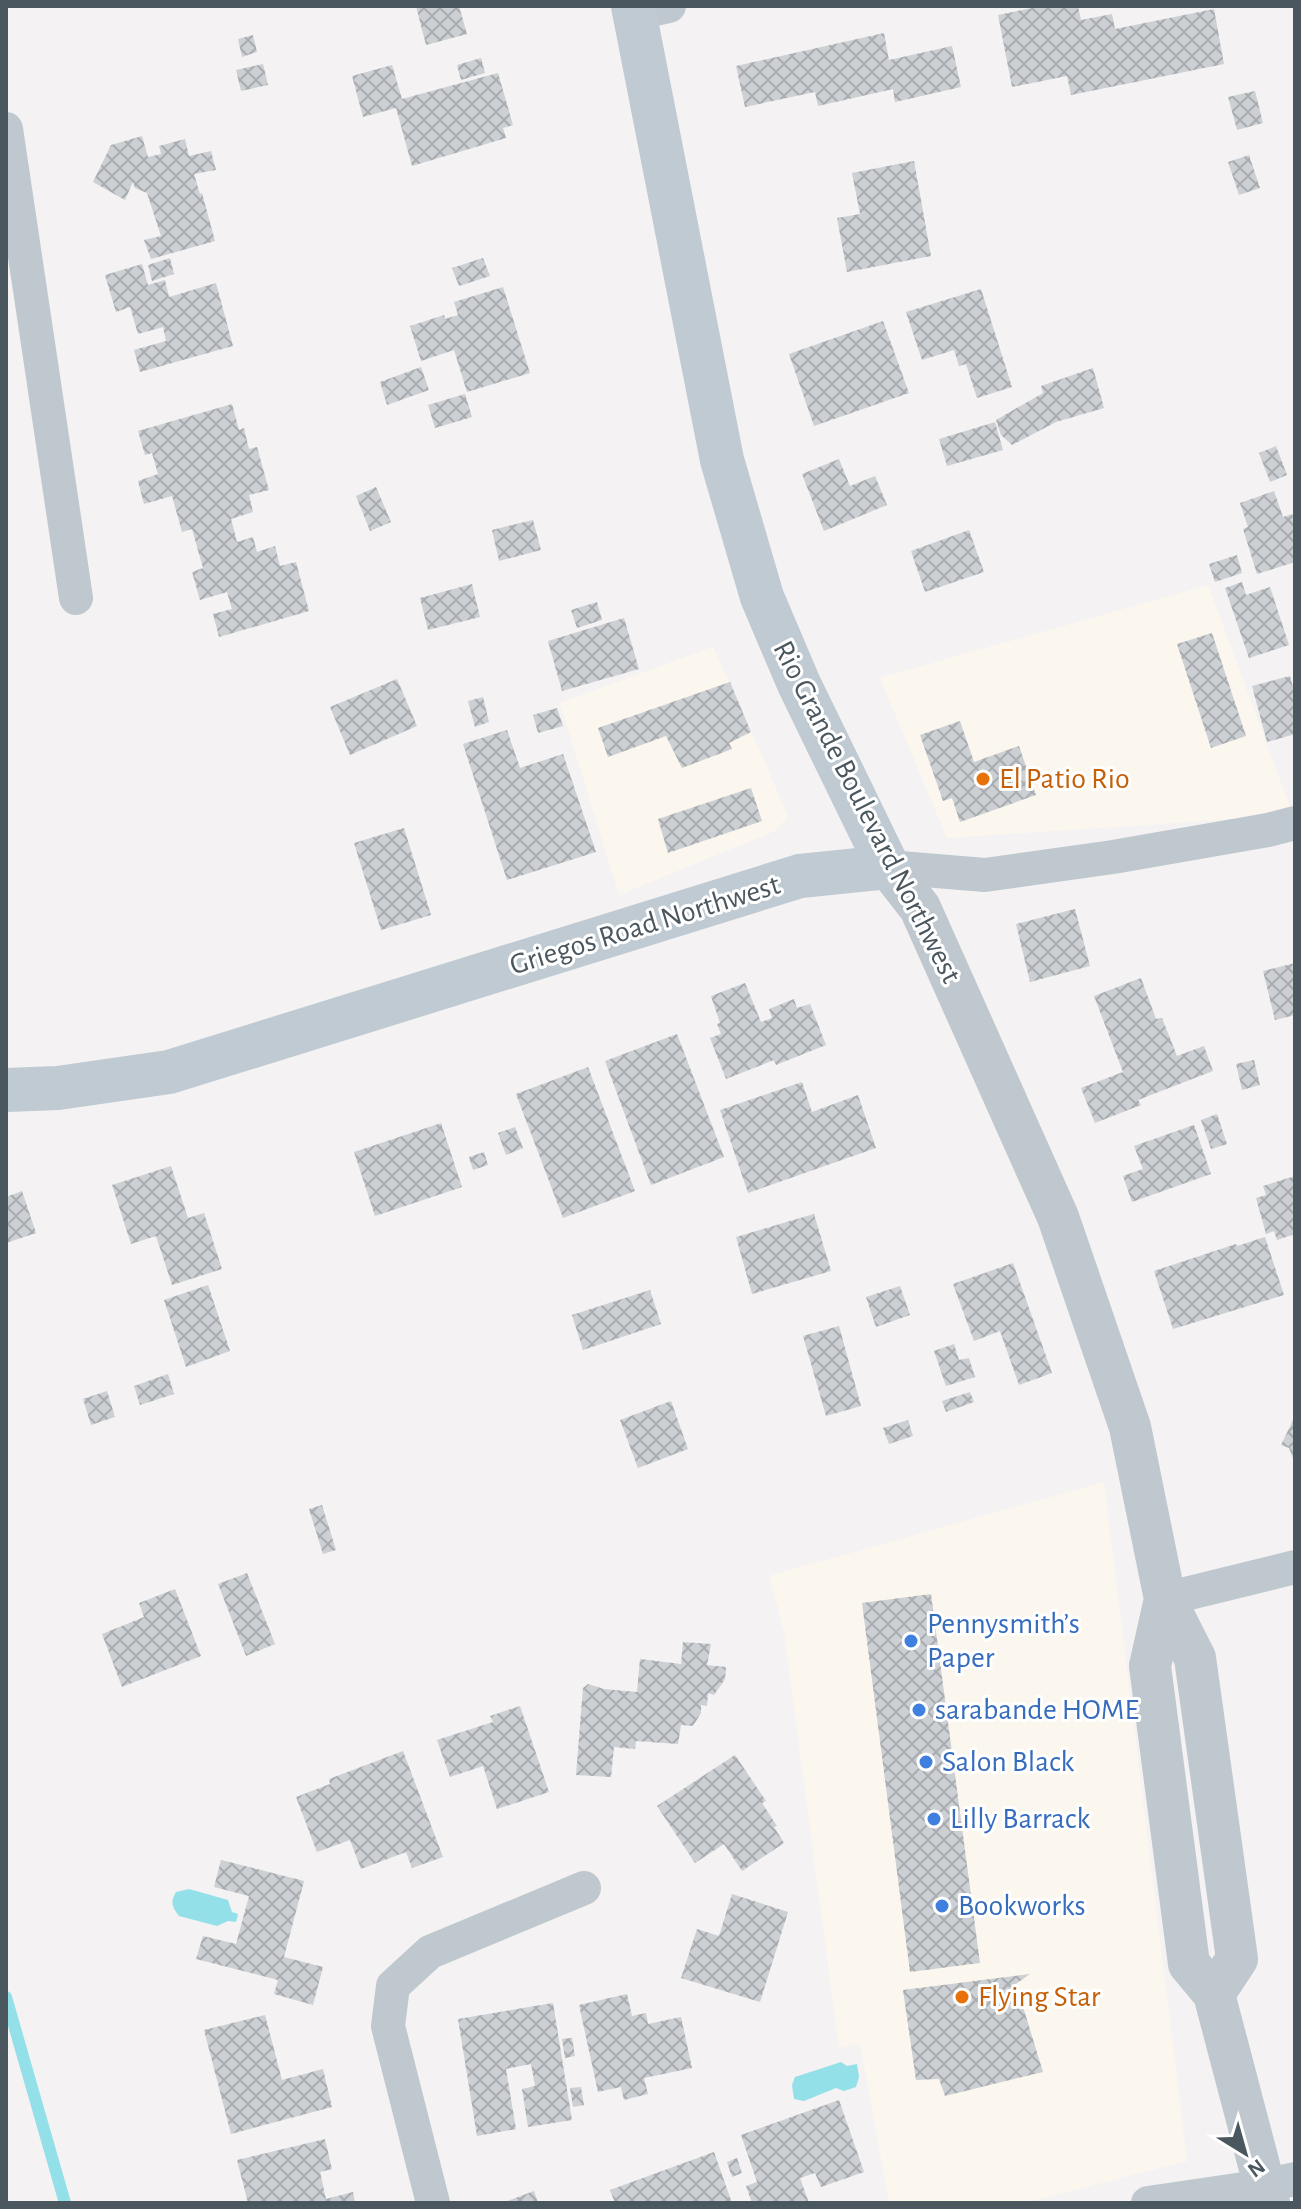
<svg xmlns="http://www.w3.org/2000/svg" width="1301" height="2209" font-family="'Alegreya Sans',sans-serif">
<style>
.commercial{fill:#fcf7ee}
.water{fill:#94e0e9}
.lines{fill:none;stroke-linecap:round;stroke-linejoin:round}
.stream{stroke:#94e0e9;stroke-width:12}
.building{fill:url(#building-cross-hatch)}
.minor{stroke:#bfc8ce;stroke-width:34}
.tertiary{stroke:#bfc8ce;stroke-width:42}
.secondary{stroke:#bfcad2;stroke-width:44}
.food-dot{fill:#e8710a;stroke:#fff;stroke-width:3}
.shop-dot{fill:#3f7fe0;stroke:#fff;stroke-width:3}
.labels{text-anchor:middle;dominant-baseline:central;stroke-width:6;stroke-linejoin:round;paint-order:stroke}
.food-label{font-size:30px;fill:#c56008;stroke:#fff;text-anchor:start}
.street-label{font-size:30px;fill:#4b575f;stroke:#fff}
.shop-label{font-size:30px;fill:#366cbe;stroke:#fff;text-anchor:start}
</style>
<defs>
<pattern id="building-cross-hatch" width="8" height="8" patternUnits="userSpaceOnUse" patternTransform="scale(2)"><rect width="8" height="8" fill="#ccd0d4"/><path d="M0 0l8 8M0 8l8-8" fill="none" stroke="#a8acaf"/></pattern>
</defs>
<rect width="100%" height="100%" fill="#f4f2f2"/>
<path class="commercial" d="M1208 585 1290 807 1235 819 947 838 880 678Z
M713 647 765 762 788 817 775 831 619 895 560 703Z
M1104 1482 1187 2161 1024 2203H889L860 2043 839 2048 784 1631 769 1576Z"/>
<path class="water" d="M189 1889 228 1900 232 1912 238 1914 236 1922 228 1921 217 1926 179 1916C172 1907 170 1902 176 1892Z
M841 2062 847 2066 857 2064 859 2077 856 2087 844 2091 836 2088 804 2101 794 2099 792 2085 795 2077Z"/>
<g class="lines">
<path class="stream" d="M6 1997 65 2203"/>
</g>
<path class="building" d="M416 6H459L467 34 426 45Z
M1042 6H1078L1081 20 1112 14 1115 29 1214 9 1224 64 1071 95 1067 76 1012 87 998 15Z
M884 33 889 60 952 46 961 87 895 102 893 89 818 106 815 92 745 107 736 66Z
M253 35 257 52 242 57 238 39Z
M481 58 485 73 461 80 457 65Z
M263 64 268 85 241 91 236 70Z
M392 65 402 99 498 73 513 125 503 128 506 138 412 166 396 108 363 117 352 76Z
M1255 91 1263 123 1237 130 1228 97Z
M142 136 148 157 161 154 159 146 185 139 189 156 211 151 216 170 194 174 200 194 202 193 215 241 151 259 144 240 161 236 147 193 135 188 133 182 125 200 93 182 111 145Z
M1249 155 1260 188 1239 195 1228 162Z
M914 161 931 256 847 272 837 218 860 214 852 173Z
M170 258 174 274 152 281 148 265Z
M483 258 490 276 459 286 452 268Z
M142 264 148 285 165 280 169 297 216 283 233 346 140 372 134 350 166 341 163 327 138 334 130 307 116 312 105 275Z
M503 287 530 373 467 392 454 350 421 361 410 326 444 315 445 319 458 315 454 302Z
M981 289 1012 387 977 398 966 364 959 366 954 350 922 360 906 312Z
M883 321 909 393 814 426 789 354Z
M421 367 429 390 387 405 380 382Z
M1093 368 1104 408 1056 422 1012 445 1001 435 996 420 1043 393 1041 386Z
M465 394 472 417 435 428 428 405Z
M232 404 239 430 244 428 249 449 257 447 269 490 249 495 253 512 231 519 237 542 253 537 257 552 275 546 280 566 296 562 309 611 219 637 213 614 232 609 227 592 200 600 192 572 203 568 192 529 182 532 172 496 144 504 138 481 158 474 152 453 145 455 138 431Z
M995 422 1003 450 947 466 939 439Z
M1276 446 1287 475 1270 482 1259 453Z
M839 459 850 486 875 476 887 505 824 531 802 474Z
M376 487 391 522 370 531 356 496Z
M1274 491 1283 517 1292 514 1295 522V562L1257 574 1243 529 1248 527 1240 503Z
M533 520 541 550 499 561 492 530Z
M969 530 984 572 925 592 911 551Z
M1237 555 1242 573 1215 582 1209 564Z
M1242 582 1246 595 1270 587 1289 645 1249 658 1225 588Z
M472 584 480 617 428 630 420 598Z
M597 602 602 620 577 628 571 610Z
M624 618 639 669 562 691 548 641Z
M1212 633 1246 736 1211 748 1177 644Z
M1290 676 1295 694V734L1267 742 1252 686Z
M397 679 417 726 350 755 330 707Z
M730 682 751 732 729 743 732 749 682 768 666 736 608 757 598 728Z
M483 697 489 722 475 727 468 701Z
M557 708 563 726 538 733 533 715Z
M960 721 974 762 1019 746 1036 795 960 822 952 798 943 801 920 735Z
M507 730 520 768 563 754 596 852 507 880 463 744Z
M751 788 762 821 668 853 658 819Z
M404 828 431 915 381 930 354 843Z
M1075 909 1090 966 1030 982 1016 924Z
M1295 963V1015L1275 1020 1263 971Z
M1141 978 1156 1019 1162 1018 1177 1056 1204 1046 1213 1071 1138 1100 1141 1105 1095 1123 1081 1088 1123 1072 1094 996Z
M745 983 761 1022 772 1018 769 1009 794 999 797 1008 810 1004 826 1045 776 1065 774 1060 726 1079 710 1038 721 1034 717 1024 720 1023 711 996Z
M677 1034 724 1157 651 1185 605 1061Z
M1254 1060 1260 1085 1242 1090 1236 1064Z
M588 1067 635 1191 563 1218 516 1094Z
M802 1082 812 1112 858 1095 876 1148 748 1193 720 1110Z
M1217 1114 1227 1144 1211 1149 1201 1120Z
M441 1123 462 1187 375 1216 354 1152Z
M1194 1125 1211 1174 1132 1202 1123 1176 1143 1169 1134 1146Z
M515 1127 523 1148 506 1155 498 1133Z
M484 1152 488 1165 473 1170 469 1157Z
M171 1166 188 1218 204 1213 222 1269 172 1285 156 1236 131 1244 112 1185Z
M1295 1176V1234L1277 1240 1274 1231 1266 1234 1256 1198 1266 1195 1263 1186Z
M22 1191 36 1233 6 1243V1197Z
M814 1214 831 1271 752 1294 736 1237Z
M1265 1237 1284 1295 1173 1329 1154 1271 1236 1244 1237 1246Z
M1013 1263 1052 1373 1019 1385 1000 1331 974 1341 953 1284Z
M208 1285 230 1351 186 1367 164 1300Z
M900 1286 910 1315 876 1327 866 1297Z
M650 1290 661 1324 583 1350 572 1315Z
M839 1326 861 1406 826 1416 803 1336Z
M954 1344 959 1360 969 1358 975 1377 946 1386 934 1351Z
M168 1374 174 1394 140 1405 134 1386Z
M107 1391 115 1417 91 1425 83 1399Z
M970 1392 974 1402 946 1412 942 1401Z
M671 1401 688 1449 638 1468 620 1420Z
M1295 1416V1464L1289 1448 1281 1445Z
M908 1420 913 1436 889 1444 883 1428Z
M322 1505 336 1550 323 1554 309 1509Z
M247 1573 275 1644 246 1656 218 1584Z
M175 1589 201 1656 122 1687 102 1634 144 1617 139 1603Z
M931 1594 980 1963 910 1972 862 1603Z
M683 1642 711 1644 707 1665 726 1667 725 1679 714 1695 708 1693 707 1706 701 1705V1713L693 1726 681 1725 678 1744 636 1741 635 1749 614 1747 611 1777 576 1775 583 1688 588 1684 604 1689 637 1692 640 1659 681 1664Z
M520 1706 549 1792 497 1809 483 1766 450 1777 437 1740 493 1722 490 1716Z
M403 1751 443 1857 412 1868 406 1852 361 1869 350 1840 317 1852 296 1797 330 1784 329 1779Z
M735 1755 766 1801 762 1803 777 1826 774 1827 784 1843 742 1871 724 1844 695 1863 657 1806Z
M221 1860 304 1881 284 1957 323 1967 313 2005 274 1994 278 1980 196 1959 203 1936 236 1944 249 1896 214 1887Z
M732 1894 788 1912 760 2002 681 1978 697 1929 719 1936Z
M1030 1974 1016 1984 1043 2072 945 2096 939 2079 916 2080 903 1990Z
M627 1994 632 2016 646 2013 648 2024 681 2017 692 2068 644 2078 648 2094 624 2100 621 2087 598 2092 579 2005Z
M553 2003 572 2120 528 2127 522 2089 535 2086 531 2064 506 2069 516 2129 477 2136 458 2019Z
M265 2015 282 2080 323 2069 332 2107 231 2134 204 2030Z
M572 2038 575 2056 565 2058 562 2039Z
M581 2087 584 2105 573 2107 570 2088Z
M839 2100 864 2172 821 2187 815 2173 800 2178 809 2203H752L746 2186 757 2182 741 2135Z
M325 2139 332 2169 320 2172 326 2199 353 2192 355 2203H248L237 2160Z
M714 2152 732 2203H615L610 2190Z
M737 2158 742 2173 732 2177 727 2162Z
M534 2191 538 2203H502Z"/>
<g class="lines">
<path class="minor" d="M634 14 669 6
M6 129 76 598
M888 867 985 875 1113 857 1268 830 1295 823
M1165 1599 1295 1567
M433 2203 388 2026 393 1986 430 1952 584 1888
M1148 2203 1264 2186 1295 2179"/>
<path class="tertiary" d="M888 867 920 908 1058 1217 1130 1427 1165 1599 1195 1658 1237 1959 1214 1994
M1165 1599 1150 1666 1189 1964 1214 1994 1269 2203"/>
<path class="secondary" d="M6 1090 58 1088 169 1072 800 876 888 867 799 684 762 597 722 460 633 6"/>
</g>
<g class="food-dot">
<circle cx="983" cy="779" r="8"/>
<circle cx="962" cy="1997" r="8"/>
</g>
<g class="shop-dot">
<circle cx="911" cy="1641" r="8"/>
<circle cx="919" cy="1710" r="8"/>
<circle cx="926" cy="1762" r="8"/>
<circle cx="934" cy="1819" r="8"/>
<circle cx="942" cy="1906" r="8"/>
</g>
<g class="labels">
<g class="food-label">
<text x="999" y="779">El Patio Rio</text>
<text x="978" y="1997">Flying Star</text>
</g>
<g class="street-label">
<text transform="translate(867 812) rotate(63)">Rio Grande Boulevard Northwest</text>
<text transform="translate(645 925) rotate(-17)">Griegos Road Northwest</text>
</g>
<g class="shop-label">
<text x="927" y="1624">Pennysmith’s<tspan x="927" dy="34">Paper</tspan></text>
<text x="935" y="1710">sarabande HOME</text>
<text x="942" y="1762">Salon Black</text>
<text x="950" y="1819">Lilly Barrack</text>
<text x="958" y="1906">Bookworks</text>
</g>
</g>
<rect width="1301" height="2209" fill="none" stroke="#4b575f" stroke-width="16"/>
<g transform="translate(1245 2153) rotate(143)" stroke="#ffffff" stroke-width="6" paint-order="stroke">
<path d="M0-6L14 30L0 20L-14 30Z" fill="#4b575f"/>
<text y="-12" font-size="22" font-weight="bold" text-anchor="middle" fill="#4b575f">N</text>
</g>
</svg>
